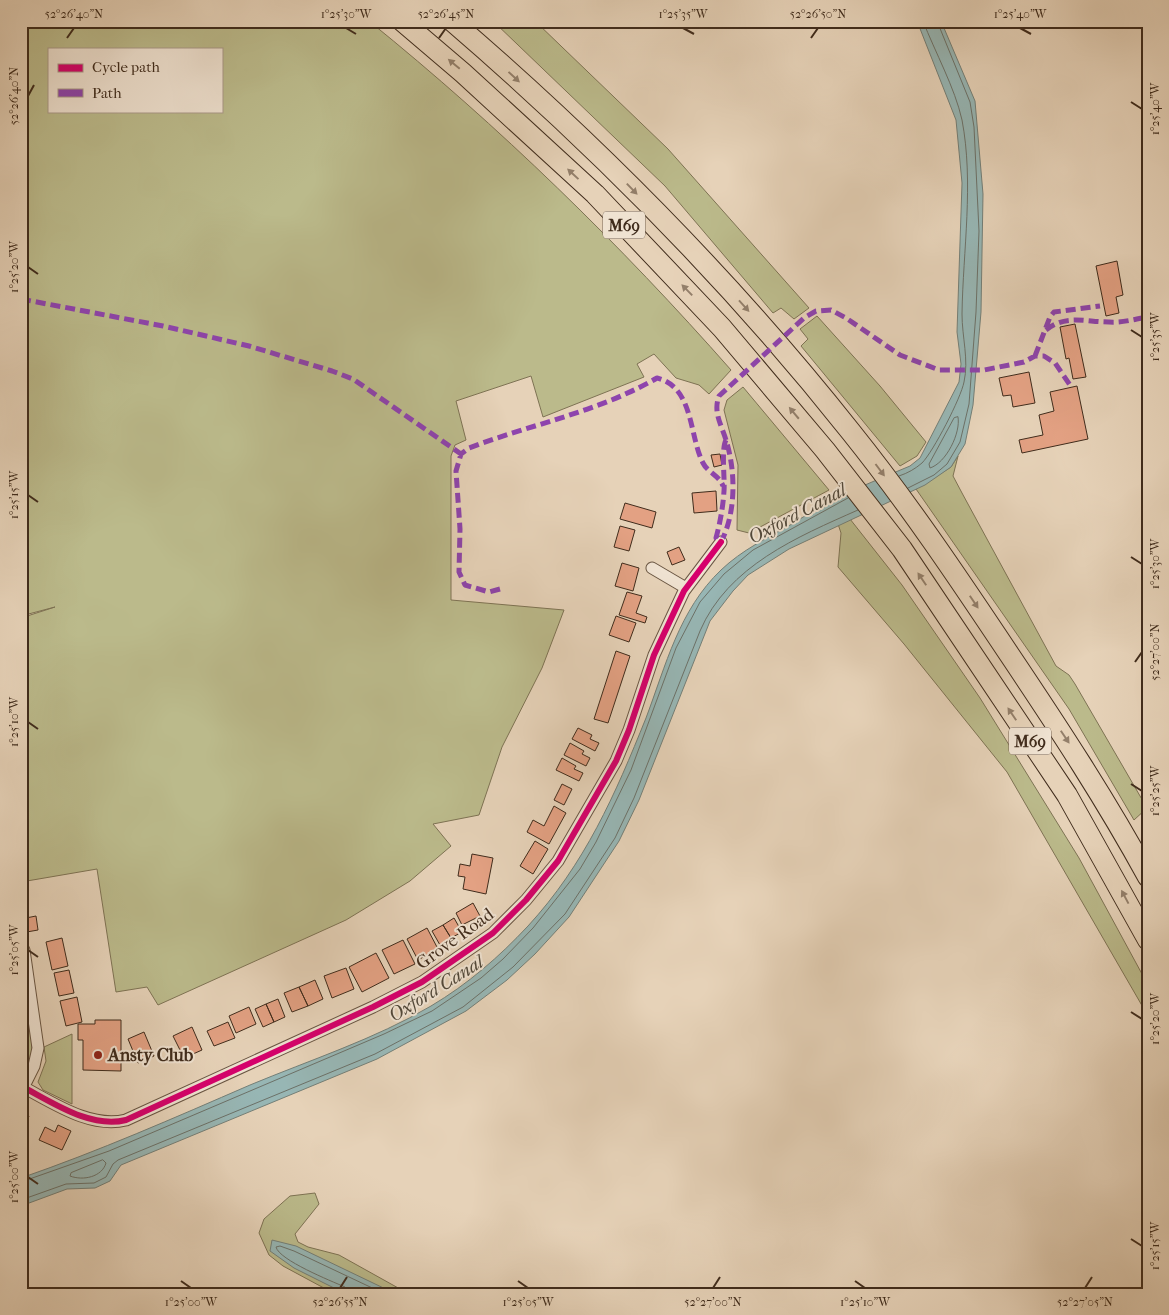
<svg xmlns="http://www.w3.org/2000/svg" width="1169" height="1315" font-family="'IM FELL French Canon',serif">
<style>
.green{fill:#bbba8b;stroke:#7e7354;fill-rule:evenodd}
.water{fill:#97b6b4;stroke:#747f77}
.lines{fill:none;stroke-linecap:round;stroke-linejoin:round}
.shore{stroke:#6c7168;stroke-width:1}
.building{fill:#e3a183;stroke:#402c1c}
.street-casing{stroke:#6a5643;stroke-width:13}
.highway-casing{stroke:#402c1c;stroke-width:22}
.street{stroke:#efe2d1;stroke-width:11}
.highway{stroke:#e6d2b8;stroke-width:20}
.quiet{stroke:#8e44ad;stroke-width:5;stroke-dasharray:10 5;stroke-linecap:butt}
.cycleway-casing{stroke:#efe2d1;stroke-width:9}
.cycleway{stroke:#d6006c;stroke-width:6}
.oneway{fill:#937f6a}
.ticks{fill:none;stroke:#402c1c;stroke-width:2}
.poi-dot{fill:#8f2418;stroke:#efe2d1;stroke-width:2}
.labels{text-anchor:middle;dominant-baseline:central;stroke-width:4;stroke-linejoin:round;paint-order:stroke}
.shield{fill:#efe2d1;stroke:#746352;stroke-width:1}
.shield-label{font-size:16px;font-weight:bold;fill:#402c1c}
.street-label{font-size:18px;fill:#402c1c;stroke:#efe2d1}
.poi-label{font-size:18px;font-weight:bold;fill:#402c1c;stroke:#efe2d1;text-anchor:start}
.water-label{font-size:19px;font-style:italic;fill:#51483a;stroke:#efe2d1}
.neatline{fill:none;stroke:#402c1c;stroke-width:2}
.ticks-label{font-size:12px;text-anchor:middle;fill:#402c1c}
</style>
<rect width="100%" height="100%" fill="#e6d2b8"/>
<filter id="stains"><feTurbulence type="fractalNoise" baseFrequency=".004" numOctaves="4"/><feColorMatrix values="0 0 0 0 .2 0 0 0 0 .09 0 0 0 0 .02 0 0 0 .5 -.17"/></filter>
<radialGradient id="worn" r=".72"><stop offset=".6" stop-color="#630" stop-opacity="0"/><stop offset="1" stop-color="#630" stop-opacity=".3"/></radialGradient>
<path class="green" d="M21 21H369C499 126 621 245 731 370L709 394 699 385 676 378 654 354 637 364 644 377 543 417 531 376 456 401 466 440 455 445 451 456V600L564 610 542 668 502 747 479 815 433 824 451 846 410 881 346 920 158 1005 147 987 116 992 97 869 21 882V618L55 607 21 616ZM49 49H221V111H49Z
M493 21H535L668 149 809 308 794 319 781 308 773 313 665 186Z
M817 316 880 386 926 442 917 456 900 466 801 346 808 339 800 329Z
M743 387 829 490 749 533 737 530 738 465 724 410 727 400Z
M958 456 953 476 962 493 1056 666 1069 675 1075 684 1147 808 1134 820 1069 709 916 489 951 467Z
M850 519 902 585 980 698 1079 858 1148 985V1016L1007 772 904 644 838 567 841 533 838 524Z
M23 1015 28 1016 32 1025V1066L21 1079V1022Z
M72 1034V1104L43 1090 38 1082 46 1061 44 1047Z
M315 1193 319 1204 295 1234 298 1242 308 1247 339 1255 409 1294H335L283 1266 269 1255 259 1233 264 1219 290 1196Z"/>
<path class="water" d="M917 21H941L975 101 983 194 981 312 973 405 965 444 951 467 925 485 789 549 748 575 733 591 710 621 639 800 619 841 569 917 535 954 507 980 466 1011 377 1059 121 1165 110 1181 95 1188 67 1189 21 1206V1178C99 1151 174 1118 250 1085 310 1060 375 1039 431 1006 468 984 499 957 528 926 585 864 615 795 646 718 666 665 679 610 721 570 742 550 767 538 792 524 807 515 822 504 838 497 862 486 886 476 910 466L920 458 959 382 961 364 957 332 962 183 956 120Z
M272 1240 296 1246 396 1294H348L338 1290 294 1268 270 1251Z"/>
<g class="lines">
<path class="shore" d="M958 417C961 433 946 463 930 468L929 464 954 418Z
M899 476C908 473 915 469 922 463 933 452 961 398 964 382 969 360 962 337 962 314 963 250 974 183 962 120 955 88 935 52 923 21
M908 488 934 475 947 464 960 442 969 404 976 312 979 231 974 127 970 102 937 21
M103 1160 106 1163C102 1177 83 1181 70 1176L71 1173Z
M21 1182 109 1151 384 1034 432 1011 481 978 503 959 533 928 580 869 596 842 631 770 676 648 700 602 724 574 753 550 848 498
M21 1200 66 1184 94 1183 106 1177 113 1164 118 1160 375 1054 463 1007 513 967 565 914 615 838 634 798 700 631C728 566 797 537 858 510
M348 1294 345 1287C331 1281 279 1260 276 1247L280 1246 294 1251 385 1294"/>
</g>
<path class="building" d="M1117 261 1123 295 1116 297 1119 313 1106 316 1096 266Z
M1075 324 1086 377 1073 379 1069 358 1066 359 1060 327Z
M1029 372 1035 403 1013 407 1011 395 1003 396 999 378Z
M1077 386 1088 439 1022 453 1019 440 1043 435 1039 415 1054 411 1050 392Z
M720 454 722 465 714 467 711 455Z
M716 491 717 511 694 513 692 493Z
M625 503 656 512 652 528 620 519Z
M620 526 635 530 629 551 614 547Z
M679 547 685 560 672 565 667 552Z
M622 563 639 568 633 591 615 586Z
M627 592 642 596 636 613 647 617 645 623 619 615Z
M616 616 636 623 629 642 609 635Z
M616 651 630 656 608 723 594 719Z
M578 728 592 735 590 739 599 743 595 751 572 739Z
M570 743 584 751 582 754 590 758 586 766 564 755Z
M562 758 576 766 574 769 583 773 579 781 556 770Z
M562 784 572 789 564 805 554 800Z
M554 806 566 813 549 844 527 832 533 820 544 826Z
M535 841 548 849 533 874 520 866Z
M472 854 493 858 486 894 463 889 465 877 458 876 460 864 470 866Z
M473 903 480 916 462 925 456 913Z
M36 916 38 930 21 933V919Z
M454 918 462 932 451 938 443 925Z
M443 925 451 938 440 945 432 931Z
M427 928 438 949 418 960 407 939Z
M62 938 68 966 52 970 46 942Z
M403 940 415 964 394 974 382 950Z
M376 953 389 978 362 992 349 967Z
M346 968 354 989 332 998 324 976Z
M69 970 74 993 59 996 54 973Z
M315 980 323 999 308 1006 299 987Z
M299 987 308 1006 292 1012 284 993Z
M77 997 82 1022 66 1026 60 1001Z
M278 999 285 1017 274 1022 266 1004Z
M266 1004 274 1022 263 1027 255 1009Z
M249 1007 256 1024 236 1033 229 1016Z
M95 1020H121V1071L83 1070V1040H78V1024H95Z
M228 1022 235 1038 214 1046 207 1031Z
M192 1027 202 1050 184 1058 173 1036Z
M144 1032 154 1056 138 1063 128 1039Z
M21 1113 29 1116 23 1132 21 1131Z
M58 1125 71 1131 62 1150 39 1140 45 1127 55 1132Z"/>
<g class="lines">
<g class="street-casing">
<path id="street" d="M652 568 686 588
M21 1086C52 1102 90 1129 126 1120L373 1007 422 982 493 933 526 900 558 861 616 761 629 730 654 655 684 591 721 542
M23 1088 34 1066 38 1048 24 950"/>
</g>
<g class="highway-casing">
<path id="highway" d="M402 21 463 73 595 194 722 328 825 450 902 549 1067 795 1148 940
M452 21C596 145 733 283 851 432 908 503 959 579 1009 654 1058 727 1106 800 1148 877"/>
</g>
<use href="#street" class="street"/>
<use href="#highway" class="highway"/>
<path class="quiet" d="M21 299 163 326 249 346 332 371 353 379 461 454
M1046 330C1066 314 1085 322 1109 322 1122 323 1135 319 1148 317
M1035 356 1050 317 1054 312 1100 306
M726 440C721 449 725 478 724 491 723 507 720 523 716 538L721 542C736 513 736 472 726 440 721 424 713 412 719 396L804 318 816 311 831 310 846 318 900 355 939 370H984L1024 362 1035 356H1044L1055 363 1070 385
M500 589 489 592 465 585 459 572 460 529 456 471 461 454 469 448C532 424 598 412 657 378 694 387 689 436 703 463 708 473 719 475 723 486"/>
<g class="cycleway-casing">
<path id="cycleway" d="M21 1086C52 1102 90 1129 126 1120L373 1007 422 982 493 933 526 900 558 861 616 761 629 730 654 655 684 591 721 542"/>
</g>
<use href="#cycleway" class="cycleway"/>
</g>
<defs><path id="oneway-solid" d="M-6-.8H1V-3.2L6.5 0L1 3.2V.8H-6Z" transform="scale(1.25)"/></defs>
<g class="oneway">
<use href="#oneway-solid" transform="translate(454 64) rotate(-140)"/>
<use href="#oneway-solid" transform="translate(514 77) rotate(43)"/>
<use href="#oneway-solid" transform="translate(573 174) rotate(-137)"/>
<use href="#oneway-solid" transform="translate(632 189) rotate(46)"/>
<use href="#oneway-solid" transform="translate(687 290) rotate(-134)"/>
<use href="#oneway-solid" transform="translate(744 306) rotate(48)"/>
<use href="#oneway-solid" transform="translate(794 413) rotate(-130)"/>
<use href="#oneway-solid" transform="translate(880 470) rotate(53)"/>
<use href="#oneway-solid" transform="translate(922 579) rotate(-124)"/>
<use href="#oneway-solid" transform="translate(974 602) rotate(56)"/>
<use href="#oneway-solid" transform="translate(1012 714) rotate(-124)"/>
<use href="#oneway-solid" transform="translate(1065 737) rotate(56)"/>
<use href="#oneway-solid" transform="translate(1125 897) rotate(-118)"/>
</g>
<path class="ticks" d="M346 28 356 34M683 28 694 34M1020 28 1031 34M67 38 74 28M439 38 446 28M811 38 818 28M28 96 34 85M1131 102 1142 109M28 267 38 274M1131 330 1142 337M28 495 38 502M1131 557 1142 564M1135 662 1142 652M28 722 38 729M1131 784 1142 791M28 950 38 957M1131 1012 1142 1019M28 1177 38 1184M1131 1239 1142 1246M181 1281 191 1288M518 1281 528 1288M855 1281 865 1288M340 1288 347 1277M713 1288 720 1277M1085 1288 1092 1277"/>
<circle class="poi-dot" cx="98" cy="1055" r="5"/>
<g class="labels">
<g class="shield">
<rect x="603" y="211.5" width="42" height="27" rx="4"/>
<rect x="1009" y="727.5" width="42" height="27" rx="4"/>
</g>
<g class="shield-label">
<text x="624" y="225">M69</text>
<text x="1030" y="741">M69</text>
</g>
<g class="street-label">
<text transform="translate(455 939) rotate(-36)">Grove Road</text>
</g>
<g class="poi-label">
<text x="108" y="1055">Ansty Club</text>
</g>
<g class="water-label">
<text transform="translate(797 514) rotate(-28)">Oxford Canal</text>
<text transform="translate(436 989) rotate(-32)">Oxford Canal</text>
</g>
</g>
<rect width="1169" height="1315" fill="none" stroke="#e6d2b8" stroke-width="55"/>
<rect x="48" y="48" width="175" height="65" fill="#efe2d1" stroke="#a99989"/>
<rect x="58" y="64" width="25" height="8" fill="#d6006c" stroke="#a99989"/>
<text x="92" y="72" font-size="15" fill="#402c1c">Cycle path</text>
<rect x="58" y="89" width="25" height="8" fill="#8e44ad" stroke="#a99989"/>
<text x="92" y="98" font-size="15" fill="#402c1c">Path</text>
<rect x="28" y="28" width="1114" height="1260" class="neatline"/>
<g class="ticks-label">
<text x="74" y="18">52°26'40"N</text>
<text x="346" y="18">1°25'30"W</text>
<text x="446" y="18">52°26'45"N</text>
<text x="683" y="18">1°25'35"W</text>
<text x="818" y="18">52°26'50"N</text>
<text x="1020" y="18">1°25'40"W</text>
<text transform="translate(14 96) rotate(-90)" y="4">52°26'40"N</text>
<text transform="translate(1155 109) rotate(-90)" y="4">1°25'40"W</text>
<text transform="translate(14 267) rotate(-90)" y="4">1°25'20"W</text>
<text transform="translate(1155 337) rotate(-90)" y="4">1°25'35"W</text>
<text transform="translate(14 495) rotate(-90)" y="4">1°25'15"W</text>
<text transform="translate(1155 564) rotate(-90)" y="4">1°25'30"W</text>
<text transform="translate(1155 652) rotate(-90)" y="4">52°27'00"N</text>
<text transform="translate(14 722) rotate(-90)" y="4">1°25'10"W</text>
<text transform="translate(1155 791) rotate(-90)" y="4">1°25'25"W</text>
<text transform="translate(14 950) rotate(-90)" y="4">1°25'05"W</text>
<text transform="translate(1155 1019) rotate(-90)" y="4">1°25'20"W</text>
<text transform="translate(14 1177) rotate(-90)" y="4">1°25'00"W</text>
<text transform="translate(1155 1246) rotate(-90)" y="4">1°25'15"W</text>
<text x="191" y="1306">1°25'00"W</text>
<text x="340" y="1306">52°26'55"N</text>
<text x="528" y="1306">1°25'05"W</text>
<text x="713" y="1306">52°27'00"N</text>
<text x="865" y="1306">1°25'10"W</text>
<text x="1085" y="1306">52°27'05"N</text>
</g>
<rect width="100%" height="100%" filter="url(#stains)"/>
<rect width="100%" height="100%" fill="url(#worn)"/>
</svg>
